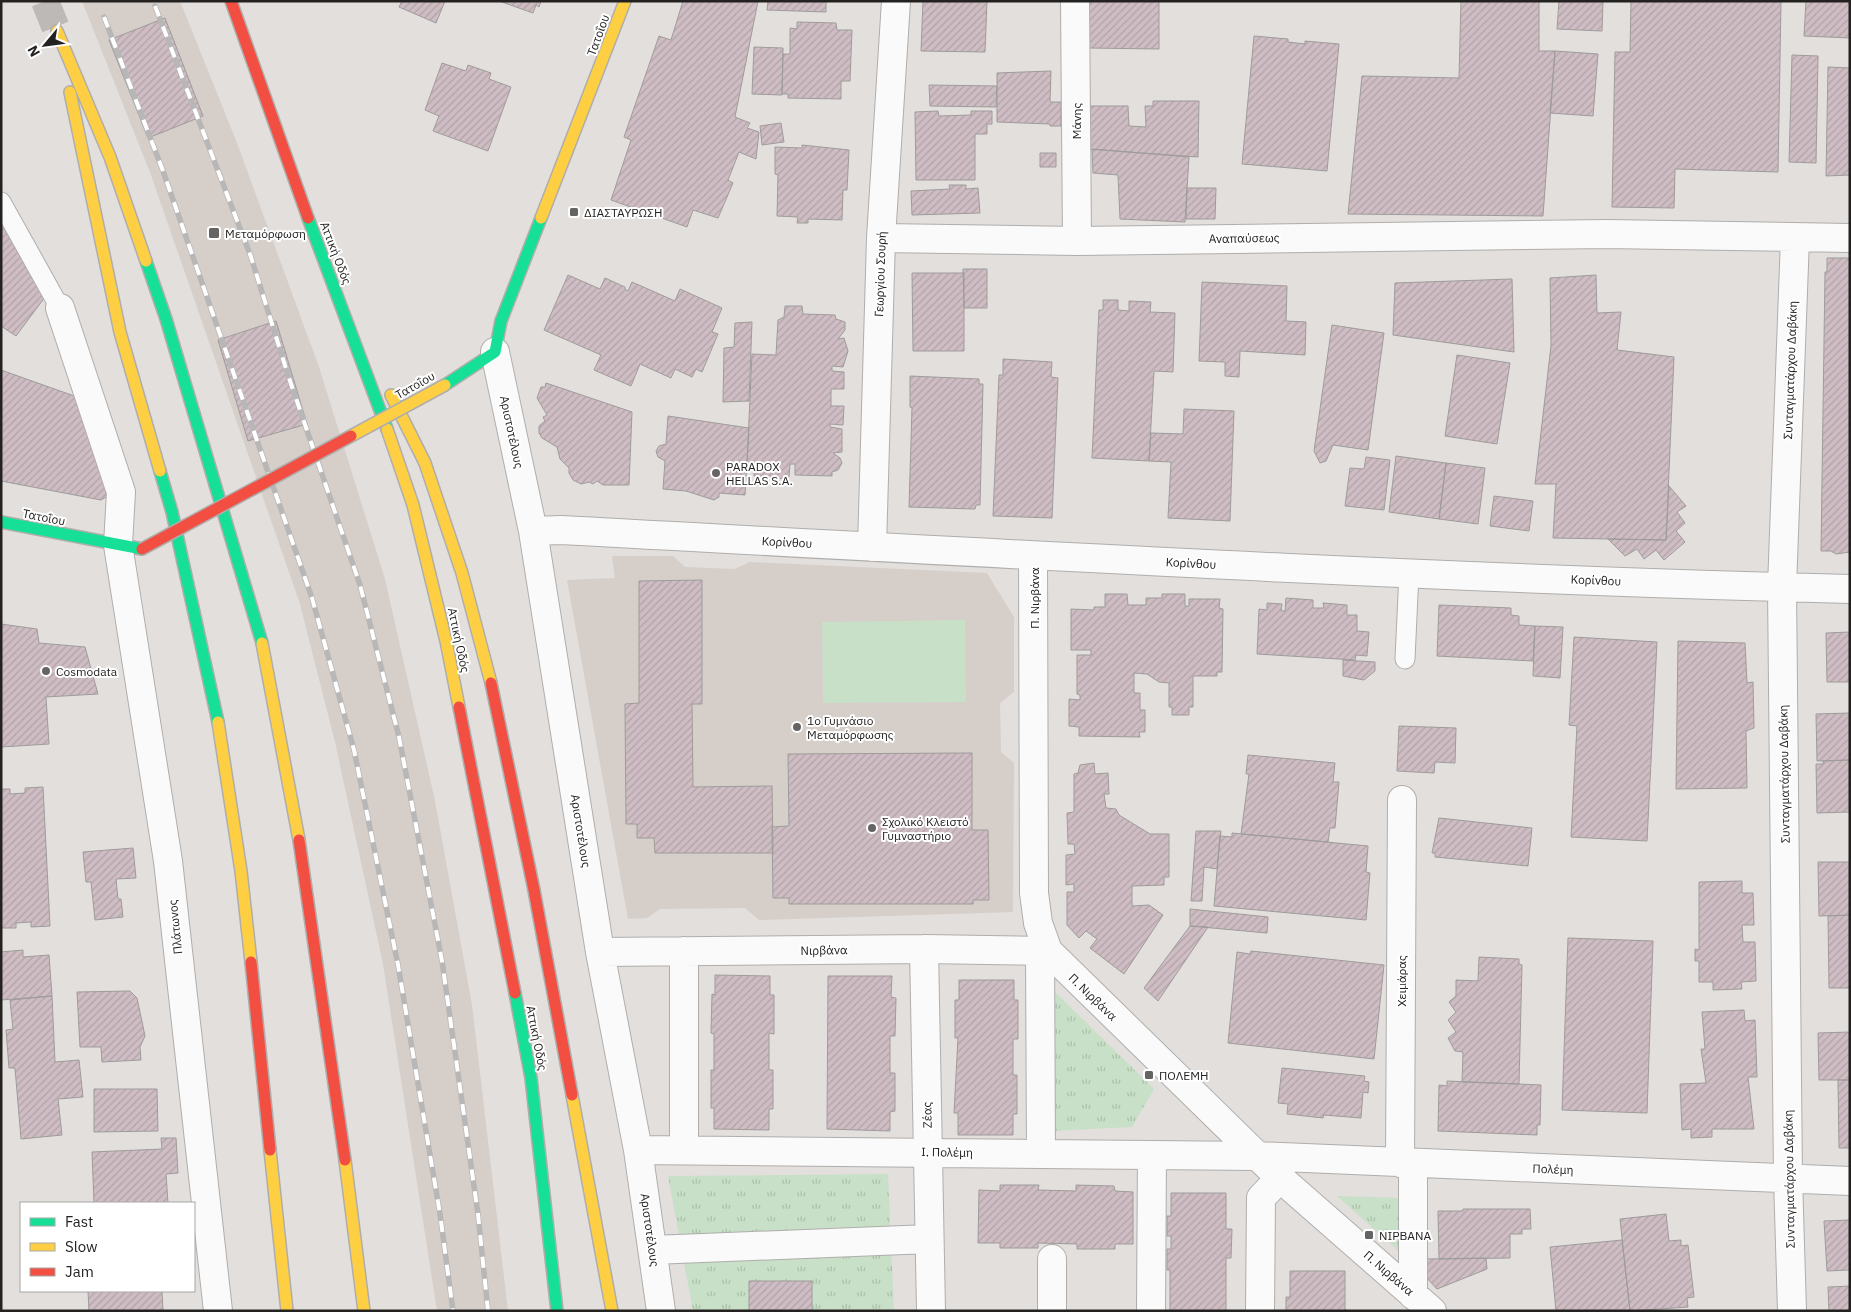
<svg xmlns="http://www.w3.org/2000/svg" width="1851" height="1312" font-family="'IBM Plex Sans',sans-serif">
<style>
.built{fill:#d6cec9}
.grass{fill:url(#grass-tufts)}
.garden{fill:#c8e0c7}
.building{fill:url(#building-hatch);stroke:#9e9c9b}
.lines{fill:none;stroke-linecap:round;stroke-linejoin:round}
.highway-tunnel{stroke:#bcb9b7;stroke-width:28;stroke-dasharray:28 14;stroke-linecap:butt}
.lane-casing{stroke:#afaeac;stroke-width:21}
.street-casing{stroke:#afaeac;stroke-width:30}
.fast-casing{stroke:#afaeac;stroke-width:14}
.slow-casing{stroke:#afaeac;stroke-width:14}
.jam-casing{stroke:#afaeac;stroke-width:14}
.lane{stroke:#fbfafa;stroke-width:19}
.street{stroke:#fbfafa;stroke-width:28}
.fast{stroke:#16e098;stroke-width:11}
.slow{stroke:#ffcf43;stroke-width:11}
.jam{stroke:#f24e42;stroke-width:11}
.rail-casing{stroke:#b8b7b7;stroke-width:5.5}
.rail{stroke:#fff;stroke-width:4;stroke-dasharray:11;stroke-linecap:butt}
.slow-bridge-casing{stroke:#afaeac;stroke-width:14;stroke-linecap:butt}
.jam-bridge-casing{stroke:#afaeac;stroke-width:14;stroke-linecap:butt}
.slow-bridge{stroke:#ffcf43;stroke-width:11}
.jam-bridge{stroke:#f24e42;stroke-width:11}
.poi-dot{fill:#666463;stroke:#fff;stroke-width:2}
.labels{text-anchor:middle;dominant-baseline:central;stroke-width:4;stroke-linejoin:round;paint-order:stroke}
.street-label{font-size:12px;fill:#242221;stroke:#fff}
.poi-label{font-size:12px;fill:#242221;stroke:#fff;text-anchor:start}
</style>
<defs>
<pattern id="grass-tufts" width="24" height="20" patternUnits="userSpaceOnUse" patternTransform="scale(1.25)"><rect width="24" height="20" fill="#c8e0c7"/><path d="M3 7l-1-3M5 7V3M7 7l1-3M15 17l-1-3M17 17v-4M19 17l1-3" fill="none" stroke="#acc0ab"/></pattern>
<pattern id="building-hatch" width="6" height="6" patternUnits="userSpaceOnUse" patternTransform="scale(1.25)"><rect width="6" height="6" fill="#cfbdc4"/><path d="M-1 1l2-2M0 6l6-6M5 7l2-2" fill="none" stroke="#b2a2a8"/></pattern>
</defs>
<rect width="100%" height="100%" fill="#e2dfdd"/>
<path class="built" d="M82 1H180L237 143 319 367 385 579 435 801 472 1005 508 1311H437L383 964 335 742 300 604 151 175Z
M612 556H673L685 567 735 569 750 562 987 573 1014 617V692L1000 703 1001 752 1014 763 1013 912 759 920 745 908 660 909 647 918 628 919 567 580 615 578Z"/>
<path class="grass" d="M1050 987 1154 1089 1132 1127 1050 1131Z
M888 1174 894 1311H693L668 1176Z
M1337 1196 1403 1198V1255Z"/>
<path class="garden" d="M965 620 966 702 823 703 822 622Z"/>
<path class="building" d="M402 1H445L436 23 399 7Z
M499 1H541L539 7 536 5 533 13Z
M683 1H758L735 117 750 123 747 128 759 132 756 159 739 152 728 180 733 183 718 218 693 210 687 227 611 200 631 140 624 137 659 36 671 40Z
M768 1H826V12L767 10Z
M923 1H987L985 52 921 51Z
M1089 1H1159V49L1089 48Z
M1461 1H1539V51H1555L1543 216 1348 214 1362 76 1459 78Z
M1559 1H1603L1602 31 1557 29Z
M1631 1H1781L1778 172 1675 169 1674 208 1612 207 1615 52H1630Z
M1806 1H1850V38L1804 36Z
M165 18 203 116 148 138 109 40Z
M797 22 836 23 837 30H852L850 81H841V99L788 98V94H782L783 54H790V28L797 29Z
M1254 36 1288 39V42L1305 44V41L1339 44 1327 171 1242 164Z
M754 47 783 48 782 95 752 94Z
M1555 51 1598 54 1593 116 1550 113Z
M1792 55 1818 56 1816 163 1789 162Z
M442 63 466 71 468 65 491 73 489 79 511 87 488 151 433 131 439 116 425 110Z
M1828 67 1850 68V175L1826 176Z
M1051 71 1050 102H1061V126H1050V124L997 122V73Z
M929 85 997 86 996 107 930 106Z
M1153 101H1199L1198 157 1087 149V106H1128L1129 126 1146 127 1145 106H1153Z
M938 111 939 116 971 115V111H992V124H987V134H975V180H916L915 112Z
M781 123 784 142 762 145 760 126Z
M802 145 849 150 847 190H843L842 220 808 219V223H797L798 217 777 216 778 175 775 174V147L802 148Z
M1092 149 1189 157 1185 222 1120 219 1118 175 1093 173Z
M1040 153H1056V167H1040Z
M949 185H966V189L978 188 980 213 912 215 911 191 950 189Z
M1187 188H1216L1215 219H1186Z
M1 215 45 297 16 336 1 326Z
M1827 258H1850V552L1836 554 1831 551H1821L1825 272H1827Z
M963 269H987V308H964Z
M912 273H964V351H913Z
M568 275 600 289 605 278 625 287V289L628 291 632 282 675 301 680 289 722 308 712 332 718 334 702 372 696 369 692 377 675 369 671 378 640 364 631 386 594 370 601 355 544 330Z
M1596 275 1597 313 1621 312 1617 350 1674 357 1666 540 1553 538 1556 484H1535L1551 346 1550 278Z
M1512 279 1514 352 1393 335 1395 283Z
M1202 282 1287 286 1286 321 1306 322 1305 355 1240 351 1239 377 1225 376V362L1199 361Z
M1103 300H1118V310L1129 311V301L1151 302 1150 312 1175 313 1173 372 1154 371 1149 461 1092 458 1099 310H1103Z
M785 306H802L803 314 835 315 836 319 845 322V330L838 339 844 338 848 351 843 367 832 366V371L844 372V389H831V406H844L843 425 830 424V427L842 429V452L833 453 840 458 842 463 838 470 832 472V476L795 475V464H790L789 477 772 480 764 476H754V464H747L752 354 776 355 778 320 784 317Z
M276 321 307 424 248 441 218 340Z
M752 322 749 401 723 402 724 348 734 347 735 323Z
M1332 325 1384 333 1368 450 1333 445 1326 461 1320 463 1314 451Z
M1457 355 1510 363 1497 444 1445 436Z
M1003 359 1052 362 1051 377 1058 378 1052 518 993 516 999 375H1003Z
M1 370 77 397 111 494 101 500 1 481Z
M910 376 979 379V384H983L980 505H976L975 509 909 507 912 408 910 407Z
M546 383 632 412 629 485H603L597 481 593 484 589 482 581 484 573 480 569 473V468L560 459 557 447 542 438 539 433V426L545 421 543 417 547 415 537 398 541 387H545Z
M1184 409 1234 411 1230 521 1168 518 1171 462 1149 461 1151 433 1183 434Z
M668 416 749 428 745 495 719 493V497L714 500 686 491 663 489 665 461 658 457 656 451 659 446 666 444Z
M1396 456 1446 463 1439 519 1389 512Z
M1366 457 1390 460 1384 510 1345 506 1350 468 1364 469Z
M1446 463 1485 468 1478 524 1439 519Z
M1669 486 1686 506 1677 512 1685 523 1676 531 1685 542 1664 560 1656 550 1644 559 1637 549 1625 556 1608 539 1666 540Z
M1494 496 1533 501 1529 531 1490 526Z
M702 580V704H692L693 787 772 786 773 853H655L654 838H637V824H626L625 704 639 703V581Z
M1105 594H1127L1128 605H1146V598H1162V594H1185V606H1189V599H1220L1219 608 1223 609 1222 672H1217V676H1193V707H1189V715H1172V707H1169V683L1159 682 1147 674 1134 673V693H1140V710H1145V732H1139L1140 737 1079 736V727L1069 726V699L1080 700V695L1077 694V655H1091V650H1071V609L1094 610V607H1105Z
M1286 598 1313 600V608H1324L1323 603 1347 605V615H1357V631L1369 632 1367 656 1356 655 1355 660 1257 654 1259 609 1267 610V603L1282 604 1281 611H1285Z
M1439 605 1511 608V615L1519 616V625L1535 626 1533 661 1437 656Z
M1 624 37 629 39 643 85 647 98 694 46 697 49 744 1 747Z
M1535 626 1563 627 1560 678 1533 676Z
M1850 632V682H1827L1826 633Z
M1574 637 1657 642 1647 841 1571 837 1577 726 1569 725Z
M1678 641 1745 643 1747 683 1753 682 1754 728 1746 731 1747 788 1676 789Z
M1343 660 1375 662V671L1364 680 1343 676Z
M1850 713V760L1817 761 1816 714Z
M1399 726 1456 728 1455 763 1435 762 1434 773 1397 771Z
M972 753V830H988L989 900H973V904H789V898H773L772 827 789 826 788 754Z
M1248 755 1335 763 1333 782H1339L1335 828H1330L1328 842 1241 834 1249 774H1246Z
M1850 760V812L1817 813 1816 764H1823V761Z
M1094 763 1095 774 1108 773 1109 794H1104L1106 808 1116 809 1119 815 1150 834H1169V877H1164V885L1132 886V906L1149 905 1163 915 1124 974 1090 948 1097 939 1086 931 1079 938 1067 925V892H1074V884L1066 885V855L1075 854 1074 844H1068L1067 813 1074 812V774L1078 773 1080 765Z
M43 787 50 926 31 927V922L16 923V928H1V789H10V794L25 793V788Z
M1439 818 1532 828 1528 866 1435 857V853H1432Z
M1196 831H1221L1217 869 1204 867 1202 901H1191Z
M1232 833 1368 846 1366 872 1370 873 1366 920 1214 906 1220 836 1232 837Z
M133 848 136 878 116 879 118 899H121L123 917 95 920 91 882H86L83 852Z
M1818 862H1850V915L1819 916Z
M1742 881V893H1753L1754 925H1742L1743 942H1755L1756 981 1741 982 1742 989 1713 990V982H1699V961H1695V949L1699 950V882Z
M1190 909 1268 917 1267 933 1190 926Z
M1850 915V988H1829L1828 916Z
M1190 926 1208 927 1158 1001 1144 988Z
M1568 938 1653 941 1647 1113 1562 1110Z
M23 950V957L49 955 52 996 1 1000V952Z
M1251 951 1384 965 1374 1059 1228 1043 1237 952 1250 954Z
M1479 957 1519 959V964L1522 965 1519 1084 1462 1082 1463 1052 1455 1051 1448 1038 1456 1032 1448 1020 1456 1012 1449 1002 1456 996V980L1478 981Z
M715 975 770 976V995H774V1034L769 1033V1070H773V1109H769V1130L714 1129V1108H711V1070H714V1034L711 1033 712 994 715 995Z
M828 976H892L891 997 896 998 895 1036H890V1073H895V1111L890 1112V1131L827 1129Z
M959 980H1014V1000H1018V1039H1013V1075H1017V1114H1013V1135H958V1113H954L958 1038H955V1000H959Z
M130 991 137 998 145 1036 140 1047 141 1060 102 1062 101 1047H80L77 992Z
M52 996 55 1062 79 1060 83 1097 58 1099 62 1135 21 1139 15 1068H9L6 1030 13 1029 10 1000Z
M1744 1010 1745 1021 1755 1020 1757 1077H1748L1754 1129H1712V1137L1691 1138V1129L1682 1130 1680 1084 1706 1083 1701 1049H1705L1702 1012Z
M1850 1032V1080H1819L1818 1033Z
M1282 1068 1365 1076 1364 1081 1369 1082 1368 1093 1363 1092 1361 1118 1324 1115 1323 1118 1287 1114 1288 1104 1278 1103Z
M1838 1080H1850V1148H1839Z
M1447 1081 1541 1085 1540 1125H1537V1135L1438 1131 1439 1085 1447 1086Z
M94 1089H157L158 1131 94 1132Z
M161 1138H176L178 1173 166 1174 168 1203H94L92 1152 162 1149Z
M1000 1185H1039L1038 1190 1076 1191V1185L1114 1186 1115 1191 1133 1192V1244H1115V1249H1077V1244L1038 1243V1248H1000V1243H978L979 1190 1000 1191Z
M1171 1193H1226V1229H1232L1231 1258H1226V1311H1170V1270H1167V1249H1171V1236H1167V1216H1171Z
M1463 1209H1530L1531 1229H1522V1234H1510V1258L1439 1259 1438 1211H1463Z
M1666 1214 1669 1241 1681 1240V1246L1688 1245 1694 1297 1687 1298 1688 1307 1630 1311 1620 1219Z
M1850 1220V1270L1827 1271 1824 1221Z
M1622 1240 1630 1311H1556L1550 1247Z
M1486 1258 1487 1269 1437 1289 1425 1276 1426 1259Z
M1290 1271H1345V1309L1348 1311H1286V1297H1290Z
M749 1281H812V1311H749Z
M1850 1286V1311H1829L1828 1287Z
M88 1291H162L163 1311H89Z"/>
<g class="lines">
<path class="highway-tunnel" d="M45 1 57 31"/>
<g class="lane-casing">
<path id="lane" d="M1 202 60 308
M1405 659 1409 573"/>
</g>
<g class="street-casing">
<path id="street" d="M1075 1 1077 241
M881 238 1077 241 1607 234 1850 238
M60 308 121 492 118 545 168 861 218 1311
M495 352 533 531 600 952 638 1150 661 1311
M533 531 561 530C990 553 1420 578 1850 589
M872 547 881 238 896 1
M1033 556 1034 893 1038 923 1048 951 1280 1178 1432 1311
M924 949 931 1311
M1040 950 1041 1154
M684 951V1150
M600 952 924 949 1048 951
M638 1150 1256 1156 1850 1181
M1400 1163 1402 800
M1413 1164V1295
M653 1250 929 1239
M1052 1259V1311
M1151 1311 1152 1155
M1260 1311 1261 1198 1280 1178
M1792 1311 1788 1178 1782 587 1795 238"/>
</g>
<g class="fast-casing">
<path id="fast" d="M308 218 387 429
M146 261 166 319 262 643
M445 385 495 352 501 321 541 218
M160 471 172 512 218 722
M1 522 142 549
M515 993 531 1078 557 1311"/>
</g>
<g class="slow-casing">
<path id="slow" d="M57 31 110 157 146 261
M70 92 120 332 160 471
M541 218 625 1
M391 395 425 463 462 573 491 683
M387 429 413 505 446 641 459 707
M262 643 299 840
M218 722 241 871 251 962
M572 1095 612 1311
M270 1150 287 1311
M345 1160 364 1311"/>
</g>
<g class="jam-casing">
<path id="jam" d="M231 1 308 218
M491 683 534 890 572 1095
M459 707 515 993
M299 840 345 1160
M251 962 270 1150"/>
</g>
<use href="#lane" class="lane"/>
<use href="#street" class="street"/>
<use href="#fast" class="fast"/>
<use href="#slow" class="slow"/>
<use href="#jam" class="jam"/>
<g class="rail-casing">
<path id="rail" d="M155 6 251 257 288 375 360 585 399 737 442 961 478 1214 488 1311
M104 17 163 171 312 598 354 750 398 965 440 1214 453 1311"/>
</g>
<use href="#rail" class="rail"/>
<g class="slow-bridge-casing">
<path id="slow-bridge" d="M351 436 445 385"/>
</g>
<g class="jam-bridge-casing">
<path id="jam-bridge" d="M142 549 351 436"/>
</g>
<use href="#slow-bridge" class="slow-bridge"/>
<use href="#jam-bridge" class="jam-bridge"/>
</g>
<g class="poi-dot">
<rect x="569" y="207" width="10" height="10" rx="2.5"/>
<rect x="208" y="227" width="12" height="12" rx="2.5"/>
<circle cx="716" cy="473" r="5"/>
<circle cx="46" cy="671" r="5"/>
<circle cx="797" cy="727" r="5"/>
<circle cx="872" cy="828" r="5"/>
<rect x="1144" y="1070" width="10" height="10" rx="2.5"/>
<rect x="1364" y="1230" width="10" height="10" rx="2.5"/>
</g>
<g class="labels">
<g class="street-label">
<text transform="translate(598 35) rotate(-70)">Τατοΐου</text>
<text transform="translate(1076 121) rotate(-90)">Μάνης</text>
<text transform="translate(1244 238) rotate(-1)">Αναπαύσεως</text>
<text transform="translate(336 253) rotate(69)">Αττική Οδός</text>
<text transform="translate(880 274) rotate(-88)">Γεωργίου Σουρή</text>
<text transform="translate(1790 370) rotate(-88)">Συνταγματάρχου Δαβάκη</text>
<text transform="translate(415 385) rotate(-29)">Τατοΐου</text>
<text transform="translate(512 432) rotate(78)">Αριστοτέλους</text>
<text transform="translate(44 517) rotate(11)">Τατοΐου</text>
<text transform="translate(787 542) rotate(3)">Κορίνθου</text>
<text transform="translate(1191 563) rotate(3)">Κορίνθου</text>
<text transform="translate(1596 580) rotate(2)">Κορίνθου</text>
<text transform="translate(1034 598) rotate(-90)">Π. Νιρβάνα</text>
<text transform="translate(459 640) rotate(78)">Αττική Οδός</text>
<text transform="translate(1784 774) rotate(-91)">Συνταγματάρχου Δαβάκη</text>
<text transform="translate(581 831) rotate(81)">Αριστοτέλους</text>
<text transform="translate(175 927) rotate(-96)">Πλάτωνος</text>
<text transform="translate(824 950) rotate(-1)">Νιρβάνα</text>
<text transform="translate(1401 981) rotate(-90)">Χειμάρας</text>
<text transform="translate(1093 997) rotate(44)">Π. Νιρβάνα</text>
<text transform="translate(537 1038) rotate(79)">Αττική Οδός</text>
<text transform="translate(927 1115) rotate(-91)">Ζέας</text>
<text transform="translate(947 1152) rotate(1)">Ι. Πολέμη</text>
<text transform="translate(1553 1169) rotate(2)">Πολέμη</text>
<text transform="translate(1789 1179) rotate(-91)">Συνταγματάρχου Δαβάκη</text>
<text transform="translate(650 1230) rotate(82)">Αριστοτέλους</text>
<text transform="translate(1389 1273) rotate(41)">Π. Νιρβάνα</text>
</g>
<g class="poi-label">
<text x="584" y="212">ΔΙΑΣΤΑΥΡΩΣΗ</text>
<text x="225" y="233">Μεταμόρφωση</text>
<text x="726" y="466">PARADOX<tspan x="726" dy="14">HELLAS S.A.</tspan></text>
<text x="56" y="671">Cosmodata</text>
<text x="807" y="720">1ο Γυμνάσιο<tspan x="807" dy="14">Μεταμόρφωσης</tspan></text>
<text x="882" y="821">Σχολικό Κλειστό<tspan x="882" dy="14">Γυμναστήριο</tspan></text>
<text x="1159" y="1075">ΠΟΛΕΜΗ</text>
<text x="1379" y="1235">ΝΙΡΒΑΝΑ</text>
</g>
</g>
<rect width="1851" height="1312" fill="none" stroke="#242221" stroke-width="5"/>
<rect x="20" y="1202" width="175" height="90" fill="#ffffff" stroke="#a7a7a6"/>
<rect x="30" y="1218" width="25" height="8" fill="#16e098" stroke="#a7a7a6"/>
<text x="65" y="1227" font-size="15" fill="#242221">Fast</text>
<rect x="30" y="1243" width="25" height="8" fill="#ffcf43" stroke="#a7a7a6"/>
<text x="65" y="1252" font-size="15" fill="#242221">Slow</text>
<rect x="30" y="1268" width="25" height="8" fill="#f24e42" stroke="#a7a7a6"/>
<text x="65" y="1277" font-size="15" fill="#242221">Jam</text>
<g transform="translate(45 45) rotate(241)" stroke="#ffffff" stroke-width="4" paint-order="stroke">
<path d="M0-4L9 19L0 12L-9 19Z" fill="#242221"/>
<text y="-8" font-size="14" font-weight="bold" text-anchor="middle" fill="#242221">N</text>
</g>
</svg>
